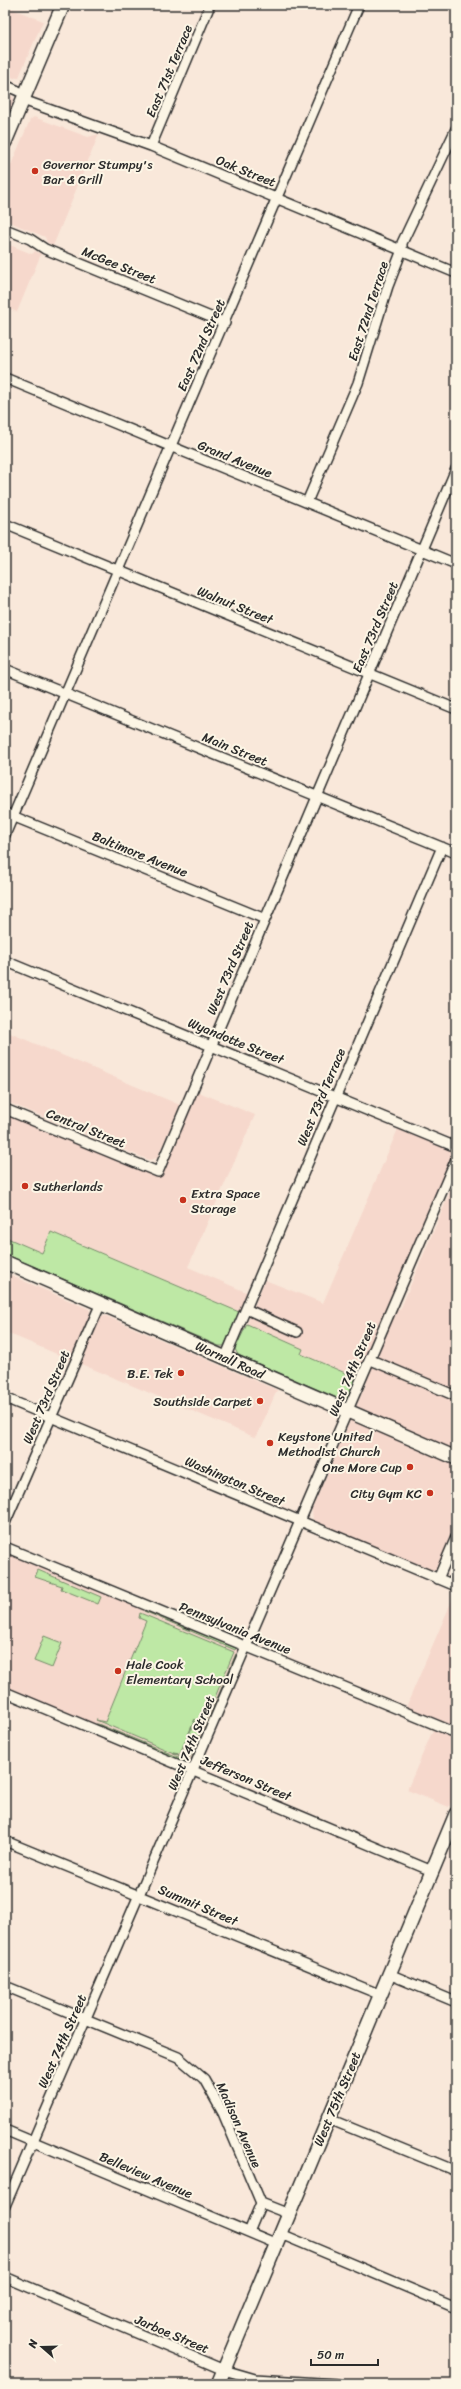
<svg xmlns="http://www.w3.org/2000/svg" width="461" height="2389" font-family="Sriracha,sans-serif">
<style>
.built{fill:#f6d8cc}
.green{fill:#bee8a5;stroke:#748a68}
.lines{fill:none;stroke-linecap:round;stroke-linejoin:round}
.minor-casing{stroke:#2b2b2b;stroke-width:12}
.secondary-casing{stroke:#2b2b2b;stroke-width:16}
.minor{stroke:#fcf5e5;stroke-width:9}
.secondary{stroke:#fcf5e5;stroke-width:13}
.poi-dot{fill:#c8321e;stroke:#fcf5e5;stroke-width:1.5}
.labels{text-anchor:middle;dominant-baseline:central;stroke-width:4;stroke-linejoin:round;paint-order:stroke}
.street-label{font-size:13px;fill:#2b2b2b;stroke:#fcf5e5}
.poi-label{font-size:13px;fill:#2b2b2b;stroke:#fcf5e5;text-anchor:start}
</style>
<rect width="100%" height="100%" fill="#f9e8da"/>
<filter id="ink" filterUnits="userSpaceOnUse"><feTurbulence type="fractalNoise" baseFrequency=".025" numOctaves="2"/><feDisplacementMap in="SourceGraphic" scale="8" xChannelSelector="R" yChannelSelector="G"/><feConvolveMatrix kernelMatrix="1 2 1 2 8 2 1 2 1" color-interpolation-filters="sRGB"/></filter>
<g filter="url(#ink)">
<path class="built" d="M5 6 43 21 21 72 19 77 14 78 5 74Z
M5 93 13 97 14 101 5 124Z
M34 117 88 137 99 134 53 246 47 242 45 237 5 220V179L30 120Z
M5 243 32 254 35 251 41 254 17 312 10 309 5 320Z
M5 1031 180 1105 157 1158 149 1160 5 1101Z
M196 1091 255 1115 188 1267 248 1293 239 1312 52 1232 42 1253 5 1237V1112L159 1176Z
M398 1129 450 1150 453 1154 388 1306 400 1310 456 1178V1528L454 1527 436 1570 433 1571 313 1521 312 1509 367 1382 301 1354 303 1349 247 1324 265 1280 323 1303Z
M5 1273 89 1309 91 1314 71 1360 5 1332Z
M106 1316 277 1390 257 1436 254 1437 81 1364 98 1322 101 1317Z
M5 1552 238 1650V1654L192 1763H184L5 1687Z
M456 1591V1727L406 1707Z
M433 1730 456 1739V1791L449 1807 407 1790Z"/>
<path class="green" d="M51 1232 239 1312 224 1346H219L5 1254V1237L42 1253Z
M247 1324 303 1349 301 1354 357 1378 348 1398 342 1400 238 1355 235 1349Z
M38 1570 101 1597 98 1604 61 1589 62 1586 35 1577Z
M144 1611 148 1612 236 1648 235 1650Z
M140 1613 234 1652 190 1757 182 1754 195 1719 180 1753 173 1752 183 1757 96 1720 105 1722 146 1621 139 1618Z
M44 1636 62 1643 52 1668 34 1661Z
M236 1654 194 1760H191Z
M96 1724H98L188 1761 184 1763Z"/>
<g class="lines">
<g class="minor-casing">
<path id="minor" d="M5 85 25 94
M23 100 151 146 456 273
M151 146 210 5
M5 229 30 239 45 249 225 323
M5 378 456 564
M307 502 358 383 388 286 402 250V243L456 129
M5 524 456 709
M5 669 456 853
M5 813 265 919
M5 835 359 5
M5 961 456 1147
M5 1109 158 1172 456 469
M246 1309 297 1332
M225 1358 442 847
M371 1360 456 1396
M5 1398 456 1586
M5 1523 101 1303
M5 1547 456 1733
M438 1579 456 1537
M5 1692 432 1871
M5 1841 381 1995
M389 1974 456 2002
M5 1986 178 2057 204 2079 223 2113 261 2203 289 2214
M329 2119 456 2171
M5 2130 277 2244
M5 2206 456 1159
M249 2232 261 2203
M281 2234 456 2308
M5 2277 224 2370 255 2379 337 2384"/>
</g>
<g class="secondary-casing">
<path id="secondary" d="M5 142 63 5
M5 1262 456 1458
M218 2384 456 1814"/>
</g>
<use href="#minor" class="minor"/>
<use href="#secondary" class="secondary"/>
</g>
</g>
<g class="poi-dot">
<circle cx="35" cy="171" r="4"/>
<circle cx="25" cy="1186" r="4"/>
<circle cx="183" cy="1200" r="4"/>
<circle cx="181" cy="1373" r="4"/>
<circle cx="260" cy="1401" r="4"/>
<circle cx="270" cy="1443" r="4"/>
<circle cx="410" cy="1467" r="4"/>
<circle cx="430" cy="1493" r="4"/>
<circle cx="118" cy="1671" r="4"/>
</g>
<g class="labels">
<g class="street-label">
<text transform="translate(169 71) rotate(-67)">East 71st Terrace</text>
<text transform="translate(246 171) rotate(22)">Oak Street</text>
<text transform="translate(119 265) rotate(22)">McGee Street</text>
<text transform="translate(368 311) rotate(-72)">East 72nd Terrace</text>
<text transform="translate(201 345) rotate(-66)">East 72nd Street</text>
<text transform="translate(235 459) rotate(22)">Grand Avenue</text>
<text transform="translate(235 605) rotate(22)">Walnut Street</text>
<text transform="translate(375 627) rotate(-67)">East 73rd Street</text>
<text transform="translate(235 749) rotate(22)">Main Street</text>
<text transform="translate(140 854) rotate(22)">Baltimore Avenue</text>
<text transform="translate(230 968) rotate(-67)">West 73rd Street</text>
<text transform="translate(236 1041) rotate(22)">Wyandotte Street</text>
<text transform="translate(321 1097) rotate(-67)">West 73rd Terrace</text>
<text transform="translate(86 1128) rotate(22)">Central Street</text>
<text transform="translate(230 1360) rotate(24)">Wornall Road</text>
<text transform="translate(352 1369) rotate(-67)">West 74th Street</text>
<text transform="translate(46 1397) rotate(-67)">West 73rd Street</text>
<text transform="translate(235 1481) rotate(23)">Washington Street</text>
<text transform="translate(235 1628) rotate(22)">Pennsylvania Avenue</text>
<text transform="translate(191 1743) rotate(-67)">West 74th Street</text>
<text transform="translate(246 1778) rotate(23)">Jefferson Street</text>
<text transform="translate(198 1905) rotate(23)">Summit Street</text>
<text transform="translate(62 2041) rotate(-66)">West 74th Street</text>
<text transform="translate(337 2099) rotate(-67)">West 75th Street</text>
<text transform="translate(239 2125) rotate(66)">Madison Avenue</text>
<text transform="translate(146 2175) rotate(23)">Belleview Avenue</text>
<text transform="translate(172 2334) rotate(23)">Jarboe Street</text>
</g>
<g class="poi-label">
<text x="43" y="164">Governor Stumpy's<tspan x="43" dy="15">Bar &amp; Grill</tspan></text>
<text x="33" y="1186">Sutherlands</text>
<text x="191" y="1193">Extra Space<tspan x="191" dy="15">Storage</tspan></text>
<text x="173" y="1373" text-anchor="end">B.E. Tek</text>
<text x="252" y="1401" text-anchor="end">Southside Carpet</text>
<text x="278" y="1436">Keystone United<tspan x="278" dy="15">Methodist Church</tspan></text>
<text x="402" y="1467" text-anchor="end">One More Cup</text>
<text x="422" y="1493" text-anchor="end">City Gym KC</text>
<text x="126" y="1664">Hale Cook<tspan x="126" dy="15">Elementary School</tspan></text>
</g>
</g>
<rect width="461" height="2389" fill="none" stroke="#fcf5e5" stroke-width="20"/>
<rect x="10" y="10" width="441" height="2369" fill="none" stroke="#2b2b2b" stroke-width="1.5" filter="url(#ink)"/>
<g transform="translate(42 2347) rotate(290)" stroke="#fcf5e5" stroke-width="3" paint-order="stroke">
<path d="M0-3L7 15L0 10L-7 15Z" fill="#2b2b2b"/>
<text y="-6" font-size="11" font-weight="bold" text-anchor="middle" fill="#2b2b2b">N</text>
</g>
<path d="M311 2359v6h67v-6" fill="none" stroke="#2b2b2b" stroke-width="2"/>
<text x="317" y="2359" font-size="12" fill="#2b2b2b" stroke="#fcf5e5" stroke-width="3" paint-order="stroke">50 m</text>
</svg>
